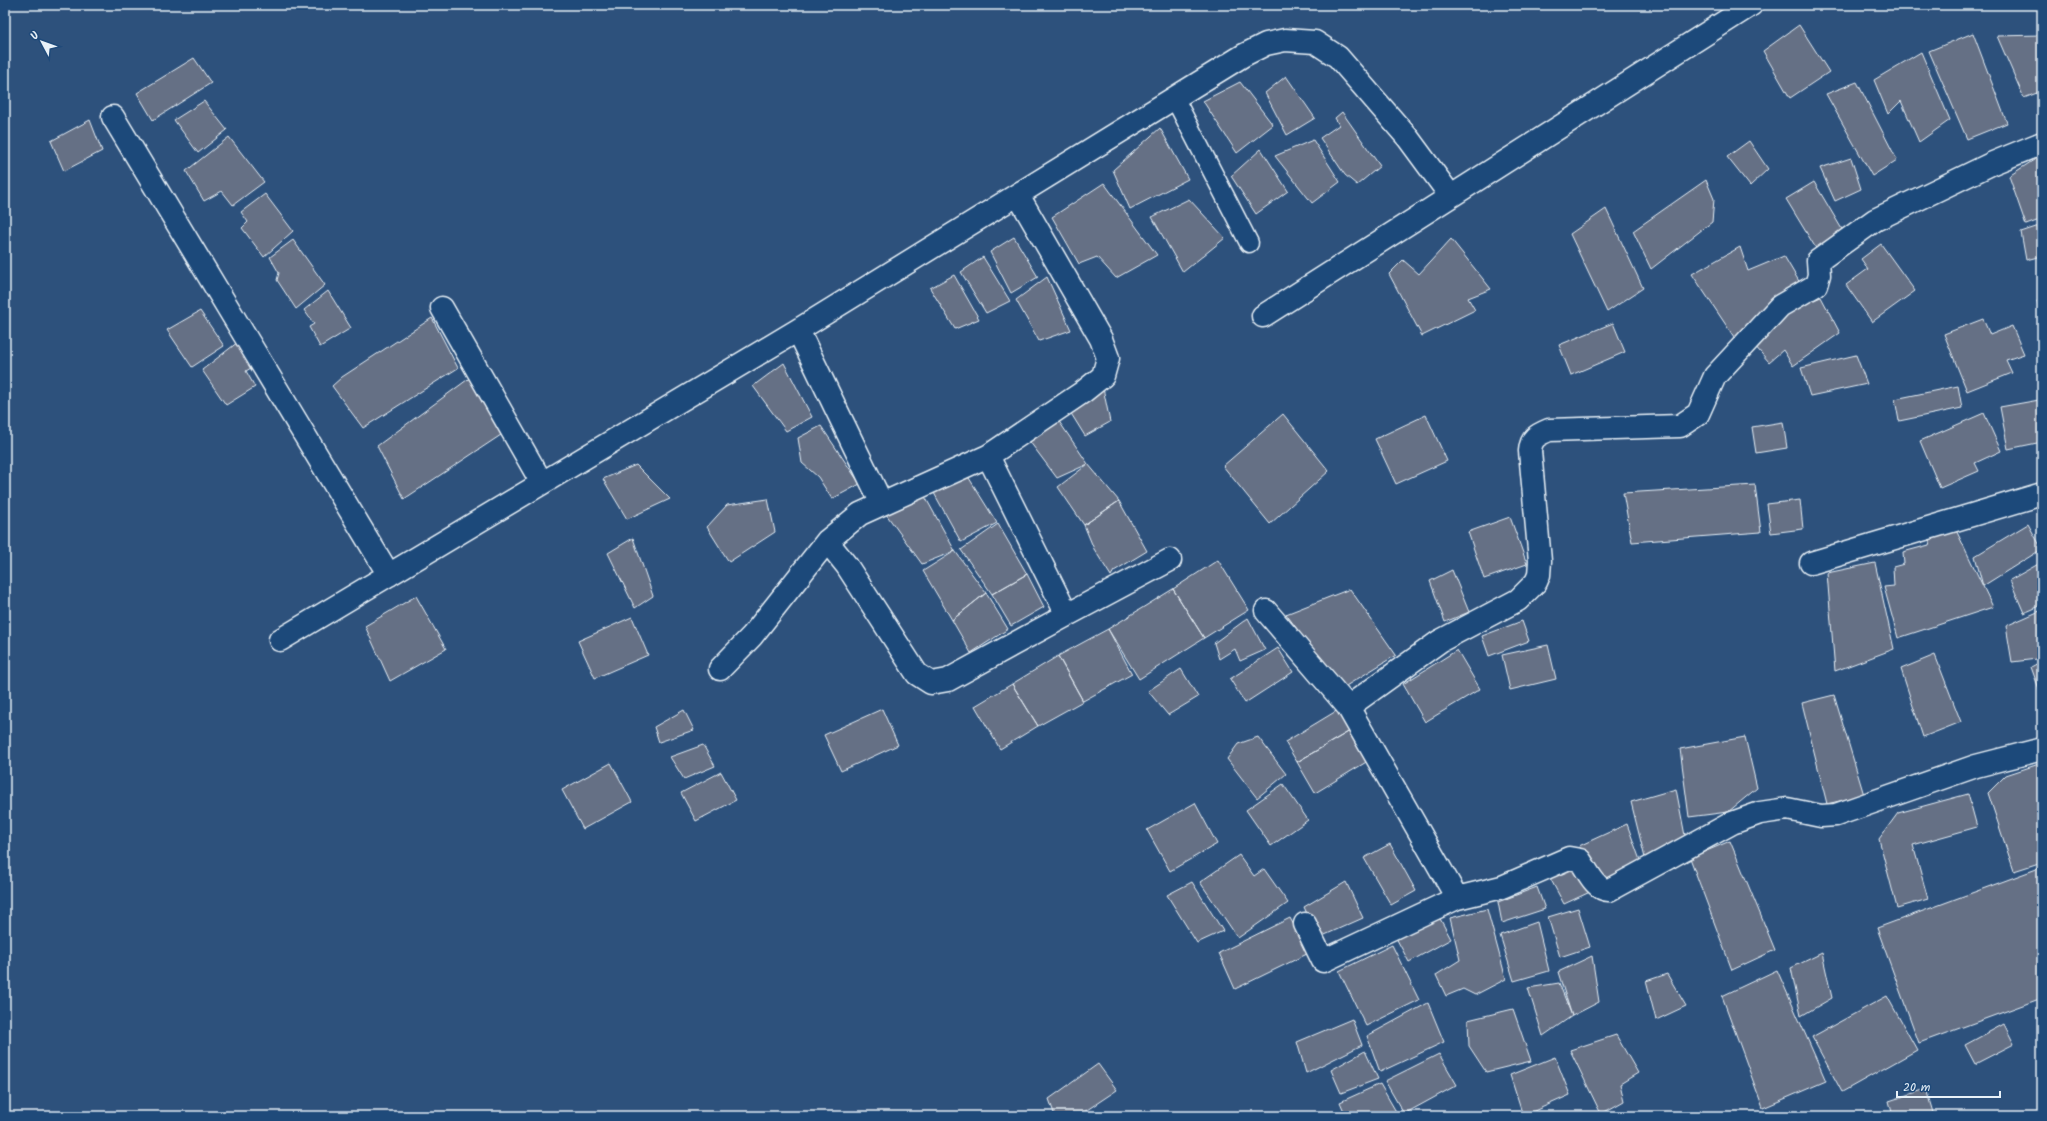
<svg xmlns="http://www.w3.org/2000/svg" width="2047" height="1121" font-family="Kalam,sans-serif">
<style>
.building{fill:#656f85;stroke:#e8f1f8}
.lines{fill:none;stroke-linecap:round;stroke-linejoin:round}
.lane-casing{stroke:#e8f1f8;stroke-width:21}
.street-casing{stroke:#e8f1f8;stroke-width:25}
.lane{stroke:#1f4a7a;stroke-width:18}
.street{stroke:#1f4a7a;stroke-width:22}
</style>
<rect width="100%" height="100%" fill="#2d517c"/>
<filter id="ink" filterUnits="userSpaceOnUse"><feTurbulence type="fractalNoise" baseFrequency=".025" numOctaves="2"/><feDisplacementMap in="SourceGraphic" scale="8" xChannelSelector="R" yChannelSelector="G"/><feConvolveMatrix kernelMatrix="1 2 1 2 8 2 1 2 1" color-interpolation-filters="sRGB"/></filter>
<g filter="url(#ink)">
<path class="building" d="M1799 25 1829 72 1790 98 1763 51Z
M1973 33 2007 123 1967 139 1929 51Z
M2042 35V91L2024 98 1997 36Z
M1921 52 1950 120 1919 142 1901 101 1888 114 1874 80Z
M194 58 211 83 153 120 137 93Z
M1286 76 1315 118 1287 135 1265 93Z
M1240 82 1273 125 1237 153 1203 101Z
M1857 82 1897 160 1872 176 1826 94Z
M204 101 227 130 198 153 174 120Z
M1342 112 1380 166 1357 185 1345 175 1320 138 1339 125 1335 118Z
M90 120 102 151 64 171 51 141Z
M1160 128 1188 179 1130 209 1113 170Z
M229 137 264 182 233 205 222 191 204 201 186 171Z
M1313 140 1340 182 1312 203 1275 156Z
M1749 141 1768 169 1750 186 1727 157Z
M1261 149 1288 191 1256 214 1231 176Z
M1851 158 1861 189 1835 201 1820 168Z
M2037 158 2042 164V219L2026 225 2009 176Z
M1706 180 1714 199 1712 222 1651 269 1633 231Z
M1814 182 1843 231 1817 250 1786 199Z
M1104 183 1157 255 1116 278 1097 257 1079 264 1052 217Z
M265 194 293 231 264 257 242 228 248 222 241 212Z
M1189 199 1225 238 1183 272 1152 217Z
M1606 209 1643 288 1607 312 1570 234Z
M2042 225V256L2026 260 2021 232Z
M1014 237 1038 277 1011 293 990 252Z
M1451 239 1491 289 1468 298 1475 310 1422 336 1389 274 1403 260 1419 274Z
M293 240 325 285 296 309 277 280 279 273 270 257Z
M1881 244 1915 291 1872 322 1846 285 1868 269 1861 259Z
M1740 247 1748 271 1784 256 1800 283 1736 340 1692 274Z
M983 257 1010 301 986 313 961 272Z
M954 275 979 319 955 329 930 288Z
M1047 277 1071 330 1039 341 1016 300Z
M328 291 351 328 320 347 309 327 314 324 304 310Z
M1821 297 1840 333 1793 366 1783 350 1769 362 1754 345 1780 314Z
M2042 300V316L2037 301Z
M200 311 224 346 192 367 167 330Z
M432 318 458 368 363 428 332 386 342 377Z
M1983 319 1990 335 2012 326 2024 354 2006 360 2012 373 1967 391 1944 334Z
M1613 323 1625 352 1571 375 1559 345Z
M238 342 256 365 246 371 255 387 226 405 202 370Z
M1856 355 1867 384 1810 396 1801 368Z
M784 363 812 417 786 431 753 386Z
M471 377 507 431 404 499 377 446Z
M1958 386 1962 408 1899 421 1895 399Z
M1103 388 1110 422 1085 436 1067 407Z
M2039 400 2042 417V442L2008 449 2000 407Z
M1984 413 2001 451 1975 463 1979 471 1940 488 1920 441Z
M1283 414 1329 471 1270 524 1223 466Z
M1426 415 1447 461 1396 484 1375 439Z
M1056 417 1088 464 1057 478 1024 434Z
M1783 422 1787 448 1756 453 1752 427Z
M821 426 860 484 832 499 818 477 802 463 798 438Z
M1088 464 1119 501 1084 525 1058 487Z
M636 465 670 499 627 519 603 479Z
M964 470 997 523 961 542 934 493Z
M1755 485 1761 532 1632 542 1623 493Z
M923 493 955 551 922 564 886 514Z
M768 499 775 532 729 562 707 527 727 505Z
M1800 500 1803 529 1771 533 1767 504Z
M1119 501 1147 551 1114 571 1111 576 1094 549 1084 525Z
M1510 517 1527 564 1484 579 1468 532Z
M998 524 1027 574 992 594 961 550Z
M2028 524 2042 549 1983 586 1975 556Z
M1955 528 1993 607 1898 638 1884 587 1894 586 1893 567 1904 564 1903 552 1929 545 1933 532Z
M633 538 653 596 635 608 608 553Z
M955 551 986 593 952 620 923 571Z
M1218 560 1249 610 1204 638 1173 589Z
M2042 562V605L2024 613 2010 580Z
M1875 563 1894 649 1835 671 1827 573Z
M1452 570 1469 612 1445 622 1430 581Z
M1027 574 1044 607 1011 626 992 594Z
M1173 589 1204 638 1139 679 1108 629Z
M1350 589 1396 655 1341 689 1286 614Z
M986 593 1008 629 971 653 952 620Z
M416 596 446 649 390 681 365 626Z
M2042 610V656L2037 659 2012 662 2006 626Z
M632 617 648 655 595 678 578 641Z
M1248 618 1265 650 1240 661 1235 649 1219 659 1214 643Z
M1522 621 1529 641 1489 656 1482 636Z
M1108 629 1132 674 1083 701 1058 656Z
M1548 645 1556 679 1510 690 1502 655Z
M1278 648 1293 672 1245 703 1230 679Z
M1457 650 1480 689 1425 722 1403 684Z
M1935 655 1961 722 1923 737 1901 669Z
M1058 656 1083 701 1038 726 1012 684Z
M2042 661V697L2031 667Z
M1181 669 1198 697 1168 715 1148 691Z
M1012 684 1038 726 1000 749 975 706Z
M1834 695 1864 795 1827 804 1802 703Z
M882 709 898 745 841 771 824 735Z
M684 710 694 730 659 742 654 727Z
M1338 710 1350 731 1297 762 1285 742Z
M1350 731 1368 761 1315 793 1297 762Z
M1258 737 1286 774 1257 798 1227 759 1238 744Z
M1745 737 1757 788 1728 812 1689 817 1680 749Z
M703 745 715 766 684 779 670 757Z
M611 763 632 802 583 829 562 790Z
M2042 763V862L2014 871 1988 793 2006 775Z
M721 772 736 800 696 821 681 793Z
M1283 784 1308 820 1271 846 1246 810Z
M1676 789 1686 841 1645 858 1631 802Z
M1968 794 1977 827 1913 845 1928 899 1897 908 1879 839 1898 813Z
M1195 803 1217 844 1170 871 1147 830Z
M1627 824 1641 863 1606 885 1579 846Z
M1730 841 1775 950 1732 970 1690 858Z
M1390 844 1416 891 1391 905 1364 858Z
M1239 855 1254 876 1264 869 1288 903 1238 938 1200 882Z
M1576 866 1590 892 1564 904 1550 878Z
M2042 867V998L1919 1043 1877 928Z
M1192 882 1223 931 1197 943 1167 895Z
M1346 882 1363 918 1318 938 1304 907Z
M1537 887 1545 909 1502 923 1498 902Z
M1578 908 1590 947 1560 957 1548 917Z
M1487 909 1506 979 1475 995 1463 989 1446 996 1436 975 1460 960 1450 918Z
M1437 913 1451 939 1409 962 1395 936Z
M1290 918 1309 953 1235 989 1219 953Z
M1537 922 1549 971 1514 981 1500 935Z
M1392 945 1419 1000 1366 1026 1339 971Z
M1822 953 1832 998 1801 1016 1791 968Z
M1592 956 1599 1002 1572 1016 1558 972Z
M1777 970 1826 1081 1763 1108 1722 996Z
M1667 974 1686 1006 1656 1020 1646 981Z
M1559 983 1572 1016 1543 1036 1528 988Z
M1887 996 1917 1050 1842 1092 1812 1037Z
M1428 1003 1444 1042 1380 1072 1367 1036Z
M1513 1009 1531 1061 1486 1072 1469 1046 1468 1020Z
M1352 1019 1362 1045 1306 1073 1297 1042Z
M2004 1024 2014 1044 1975 1064 1965 1045Z
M1616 1035 1638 1073 1620 1084 1624 1101 1601 1114 1570 1050Z
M1365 1051 1378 1079 1341 1093 1331 1070Z
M1439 1054 1457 1085 1404 1114 1385 1081Z
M1555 1057 1570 1095 1523 1116 1510 1075Z
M1098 1064 1117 1090 1078 1116H1055L1049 1099Z
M1380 1084 1398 1115 1346 1116 1340 1102Z
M1926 1089 1934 1116H1893L1889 1101Z"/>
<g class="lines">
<g class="lane-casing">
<path id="lane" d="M1175 99 1249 243"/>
</g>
<g class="street-casing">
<path id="street" d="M113 117 389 575
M442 308 542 483
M1263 316 1751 5
M798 330 882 504 988 456 1067 615 1170 560
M988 456 1083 392 1103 376 1108 358 1101 339 1018 195
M882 504 860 514 827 541 847 566 917 674 931 683 948 680 1067 615
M1811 563 2042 494
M1266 611 1348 707 1457 898 1502 887 1569 858 1580 860C1587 870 1596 891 1609 890L1732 823 1760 813 1787 809 1821 816 1836 815 1976 766 2042 749
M280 640 798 330 1244 55 1266 44 1285 40 1315 42 1338 57 1408 138 1450 195
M720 669 752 636 827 541
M1348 707 1440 641 1518 600 1536 582 1539 575 1540 561 1530 451C1531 438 1537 435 1549 430L1680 426 1698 414 1715 376 1780 306 1816 285 1819 275 1818 261 1875 220 1993 163 2042 143
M1305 924 1323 961 1457 898"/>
</g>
<use href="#lane" class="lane"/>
<use href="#street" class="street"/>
</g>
</g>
<rect width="2047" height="1121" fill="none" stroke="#1f4a7a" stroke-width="20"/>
<rect x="10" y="10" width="2027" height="1101" fill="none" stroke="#e8f1f8" stroke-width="1.5" filter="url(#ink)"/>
<g transform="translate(42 42) rotate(311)" stroke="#1f4a7a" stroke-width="3" paint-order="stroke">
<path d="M0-3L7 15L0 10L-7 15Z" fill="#e8f1f8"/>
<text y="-6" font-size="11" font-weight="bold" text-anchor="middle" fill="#e8f1f8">U</text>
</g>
<path d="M1897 1091v6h103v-6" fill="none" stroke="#e8f1f8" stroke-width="2"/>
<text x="1903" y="1091" font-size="12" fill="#e8f1f8" stroke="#1f4a7a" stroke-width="3" paint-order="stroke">20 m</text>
</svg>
